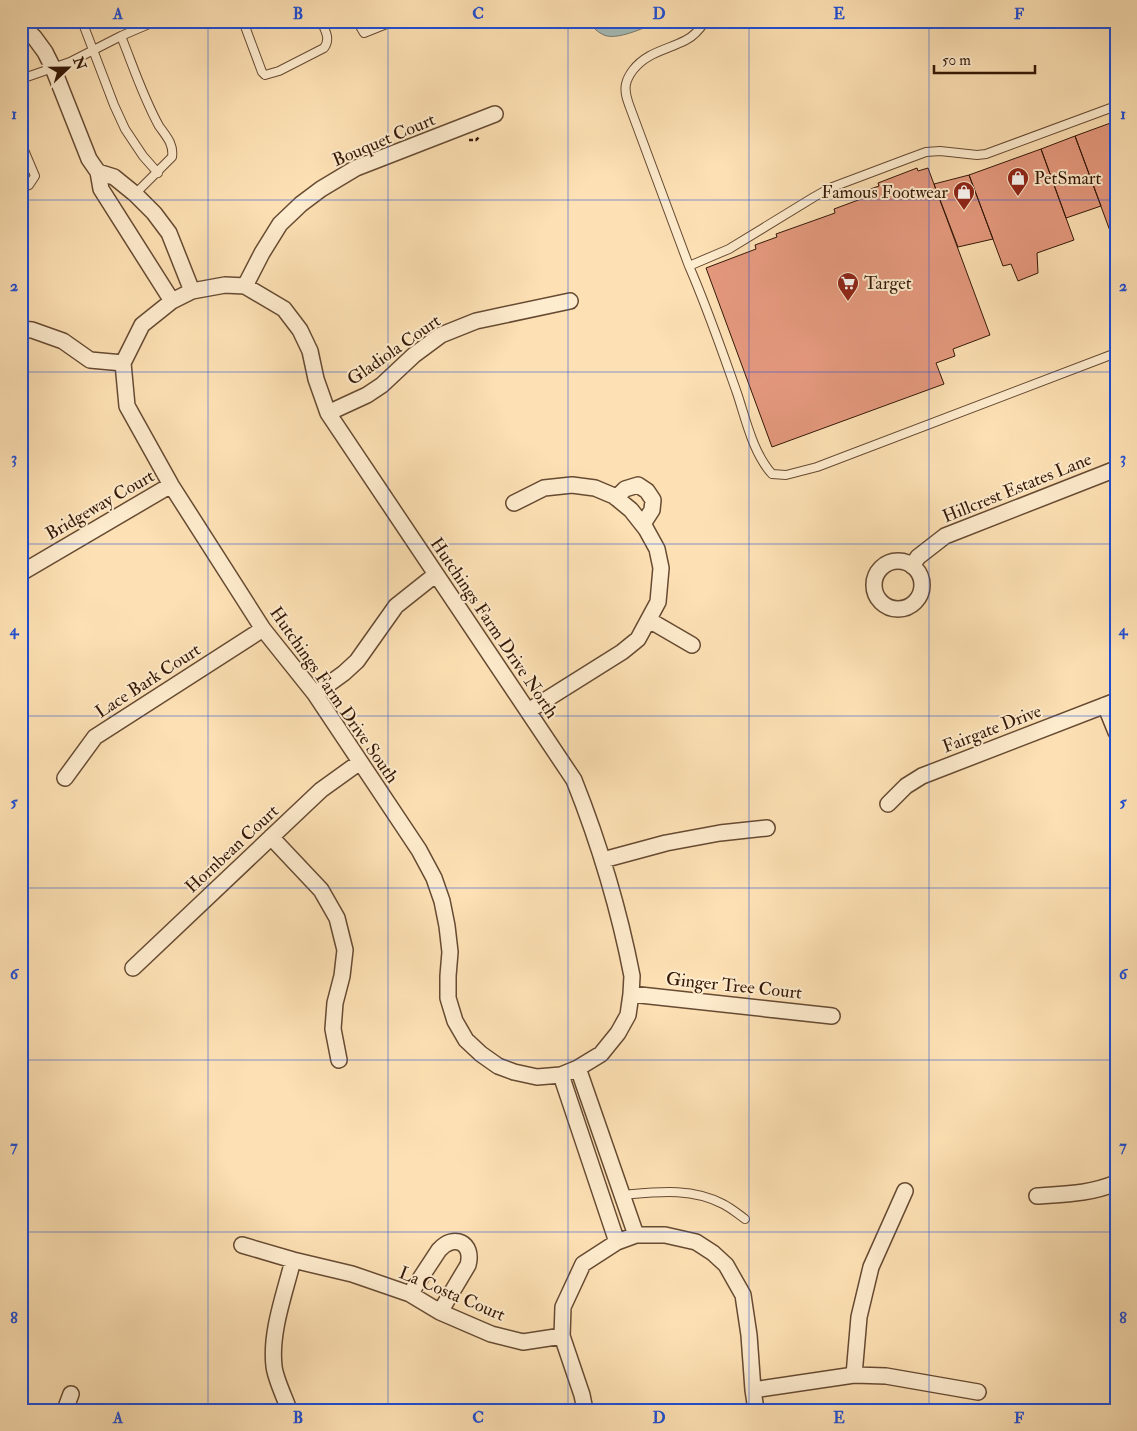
<svg xmlns="http://www.w3.org/2000/svg" width="1137" height="1431" font-family="'IM FELL Double Pica',serif">
<style>
.water{fill:#a4bbb8;stroke:#777971}
.building{fill:#e5997e;stroke:#341707}
.lines{fill:none;stroke-linecap:round;stroke-linejoin:round}
.service-casing{stroke:#664a32;stroke-width:10}
.minor-casing{stroke:#664a32;stroke-width:18}
.path{stroke:#341707;stroke-width:2.5;stroke-dasharray:4 2.5;stroke-linecap:butt}
.service{stroke:#feecce;stroke-width:8}
.minor{stroke:#feecce;stroke-width:15}
.grid{fill:none;stroke:#1d4ed8;stroke-width:1;stroke-opacity:0.55}
.labels{text-anchor:middle;dominant-baseline:central;stroke-width:4;stroke-linejoin:round;paint-order:stroke}
.street-label{font-size:18px;fill:#341707;stroke:#feecce}
.poi-label{font-size:18px;fill:#341707;stroke:#feecce;text-anchor:start}
.neatline{fill:none;stroke:#1d4ed8;stroke-width:2}
.grid-label{font-size:16px;text-anchor:middle;font-weight:bold;fill:#1d4ed8}
</style>
<rect width="100%" height="100%" fill="#fde1b4"/>
<filter id="stains"><feTurbulence type="fractalNoise" baseFrequency=".004" numOctaves="4"/><feColorMatrix values="0 0 0 0 .2 0 0 0 0 .09 0 0 0 0 .02 0 0 0 .5 -.17"/></filter>
<radialGradient id="worn" r=".72"><stop offset=".6" stop-color="#630" stop-opacity="0"/><stop offset="1" stop-color="#630" stop-opacity=".3"/></radialGradient>
<path class="water" d="M589 21H659C647 27 620 39 607 36 599 34 592 27 589 21Z"/>
<path class="building" d="M1116 121V238L1113 239 1075 136Z
M1075 136 1101 206 1066 218 1041 149Z
M1041 149 1074 240 1037 253 1038 273 1018 281 1011 264 1003 266 969 175Z
M917 168 918 171 928 168 990 335 953 349 955 356 936 363 944 384 772 447 706 268 756 249 755 245 777 237 776 234 835 213 834 209 861 199 859 193 879 186 878 183Z
M969 175 993 239 958 247 934 184Z"/>
<g class="lines">
<g class="service-casing">
<path id="service" d="M82 21 114 105 125 129 143 156 158 173
M243 21 262 72 265 75 279 71 324 48C331 39 325 30 321 21
M357 21 364 33 394 21
M705 21C700 29 694 36 686 40 667 50 647 52 633 70 630 74 627 79 626 84 624 93 628 102 631 110L689 266 729 249 814 197 830 188 907 159 926 152 940 151 977 155 986 154 1116 106
M121 36C133 66 143 97 159 126 166 136 174 144 172 157L135 194
M21 79 70 62 121 36 156 21
M21 143 35 176 29 185 21 188
M689 266C707 307 722 351 737 393 746 420 753 453 772 474L786 475 817 467 1116 353
M622 1195C656 1192 691 1187 723 1204 731 1208 738 1214 745 1219"/>
</g>
<g class="minor-casing">
<path id="minor" d="M21 24 34 37 45 52 53 68 89 159 98 172 101 189 172 301
M98 172 114 177 135 194 154 213 169 233 192 291
M225 285 245 286 284 309 300 330 310 351 316 379 328 413 574 780C599 843 619 909 632 976L631 994 628 1015 618 1033 601 1054 578 1068 561 1075 537 1077 514 1072 498 1066 481 1054 466 1040 455 1021 448 998V976L450 952 447 926 442 901 434 878 419 850 315 694 263 629 171 485 127 406 123 363 142 325 172 301 192 291Z
M245 286 262 253 280 224 301 204 321 189 356 168 495 114
M21 329 32 330 63 341 90 360 123 363
M328 413 367 395 382 385 414 355 441 335 476 321 570 301
M616 498 625 489 638 485 647 491 653 500 652 510 643 524
M514 503 544 488 572 485 595 488 614 496 631 510 646 529 657 549 661 568 658 602 638 639 622 652 528 711
M874 585a24 24 0 1 1 48 0a24 24 0 1 1-48 0Z
M912 566 918 557 945 536 1116 469
M21 573 171 485
M649 620 692 645
M315 694 344 673 357 661 396 606 435 575
M1105 705 1116 732
M65 778 95 737 263 629
M888 804 906 786 922 776 1116 701
M271 837 321 890 337 918 345 950 342 976 335 1003 333 1029 339 1060
M603 860 666 843 720 833 767 828
M133 968 321 790 360 762
M631 994 832 1016
M578 1068 636 1235
M561 1075 617 1242
M1037 1196C1064 1194 1090 1194 1116 1183
M242 1245 293 1260 352 1274 410 1294 440 1312 491 1334 523 1342 562 1336
M410 1294 439 1250C454 1233 474 1243 468 1265L440 1312
M854 1375 859 1317 871 1267 905 1191
M753 1390 854 1375 886 1376 978 1392
M65 1410 71 1394
M289 1410C285 1398 275 1378 274 1366 270 1332 285 1293 293 1260
M585 1410 582 1395 562 1336 563 1307 583 1264 617 1242 636 1235H665L696 1242 713 1253 726 1265 743 1295 749 1335 753 1390 756 1410"/>
</g>
<path class="path" d="M469 140H476L479 137"/>
<use href="#service" class="service"/>
<use href="#minor" class="minor"/>
</g>
<path class="grid" d="M208 21V1410M388 21V1410M568 21V1410M749 21V1410M929 21V1410M21 200H1116M21 372H1116M21 544H1116M21 716H1116M21 888H1116M21 1060H1116M21 1232H1116"/>
<defs>
<g id="shop-pin" transform="scale(1.125)"><path d="M0 17L-7.5 6A9.5 9.5 0 1 1 7.5 6Z" fill="#8f2418" stroke="#feecce"/><path d="M-5-2.5h2.3a2.7 3.5 0 0 1 5.4 0H5L5.5 6h-11ZM-1.5-2.5h3a1.5 2.3 0 0 0-3 0Z" fill="#fff"/></g>
<g id="supermarket-pin" transform="scale(1.125)"><path d="M0 17L-7.5 6A9.5 9.5 0 1 1 7.5 6Z" fill="#8f2418" stroke="#feecce"/><path d="M-6-5.5h2.5l.6 2H6L4.5 2H-2.5L-4.4-4H-6ZM-1.5 3.2a1.3 1.3 0 1 0 .1 0ZM3 3.2a1.3 1.3 0 1 0 .1 0Z" fill="#fff"/></g>
</defs>
<g fill-rule="evenodd">
<use href="#shop-pin" x="1018" y="178"/>
<use href="#shop-pin" x="964" y="192"/>
<use href="#supermarket-pin" x="848" y="283"/>
</g>
<g class="labels">
<g class="street-label">
<text transform="translate(384 140) rotate(-23)">Bouquet Court</text>
<text transform="translate(394 350) rotate(-35)">Gladiola Court</text>
<text transform="translate(1017 488) rotate(-22)">Hillcrest Estates Lane</text>
<text transform="translate(100 505) rotate(-30)">Bridgeway Court</text>
<text transform="translate(494 628) rotate(56)">Hutchings Farm Drive North</text>
<text transform="translate(148 681) rotate(-33)">Lace Bark Court</text>
<text transform="translate(334 695) rotate(55)">Hutchings Farm Drive South</text>
<text transform="translate(992 729) rotate(-21)">Fairgate Drive</text>
<text transform="translate(232 849) rotate(-43)">Hornbean Court</text>
<text transform="translate(734 986) rotate(6)">Ginger Tree Court</text>
<text transform="translate(452 1294) rotate(23)">La Costa Court</text>
</g>
<g class="poi-label">
<text x="1034" y="178">PetSmart</text>
<text x="948" y="192" text-anchor="end">Famous Footwear</text>
<text x="864" y="283">Target</text>
</g>
</g>
<rect width="1137" height="1431" fill="none" stroke="#fde1b4" stroke-width="55"/>
<g transform="translate(68 68) rotate(68)" stroke="#feecce" stroke-width="4" paint-order="stroke">
<path d="M0-4L9 19L0 12L-9 19Z" fill="#341707"/>
<text y="-8" font-size="14" font-weight="bold" text-anchor="middle" fill="#341707">N</text>
</g>
<path d="M934 65v8h101v-8" fill="none" stroke="#341707" stroke-width="2.5"/>
<text x="942" y="65" font-size="15" fill="#341707" stroke="#feecce" stroke-width="4" paint-order="stroke">50 m</text>
<rect x="28" y="28" width="1082" height="1376" class="neatline"/>
<g class="grid-label">
<text x="118" y="19">A</text>
<text x="298" y="19">B</text>
<text x="478" y="19">C</text>
<text x="659" y="19">D</text>
<text x="839" y="19">E</text>
<text x="1019" y="19">F</text>
<text x="14" y="119">1</text>
<text x="1123" y="119">1</text>
<text x="14" y="291">2</text>
<text x="1123" y="291">2</text>
<text x="14" y="463">3</text>
<text x="1123" y="463">3</text>
<text x="14" y="635">4</text>
<text x="1123" y="635">4</text>
<text x="14" y="807">5</text>
<text x="1123" y="807">5</text>
<text x="14" y="979">6</text>
<text x="1123" y="979">6</text>
<text x="14" y="1151">7</text>
<text x="1123" y="1151">7</text>
<text x="14" y="1323">8</text>
<text x="1123" y="1323">8</text>
<text x="118" y="1423">A</text>
<text x="298" y="1423">B</text>
<text x="478" y="1423">C</text>
<text x="659" y="1423">D</text>
<text x="839" y="1423">E</text>
<text x="1019" y="1423">F</text>
</g>
<rect width="100%" height="100%" filter="url(#stains)"/>
<rect width="100%" height="100%" fill="url(#worn)"/>
</svg>
